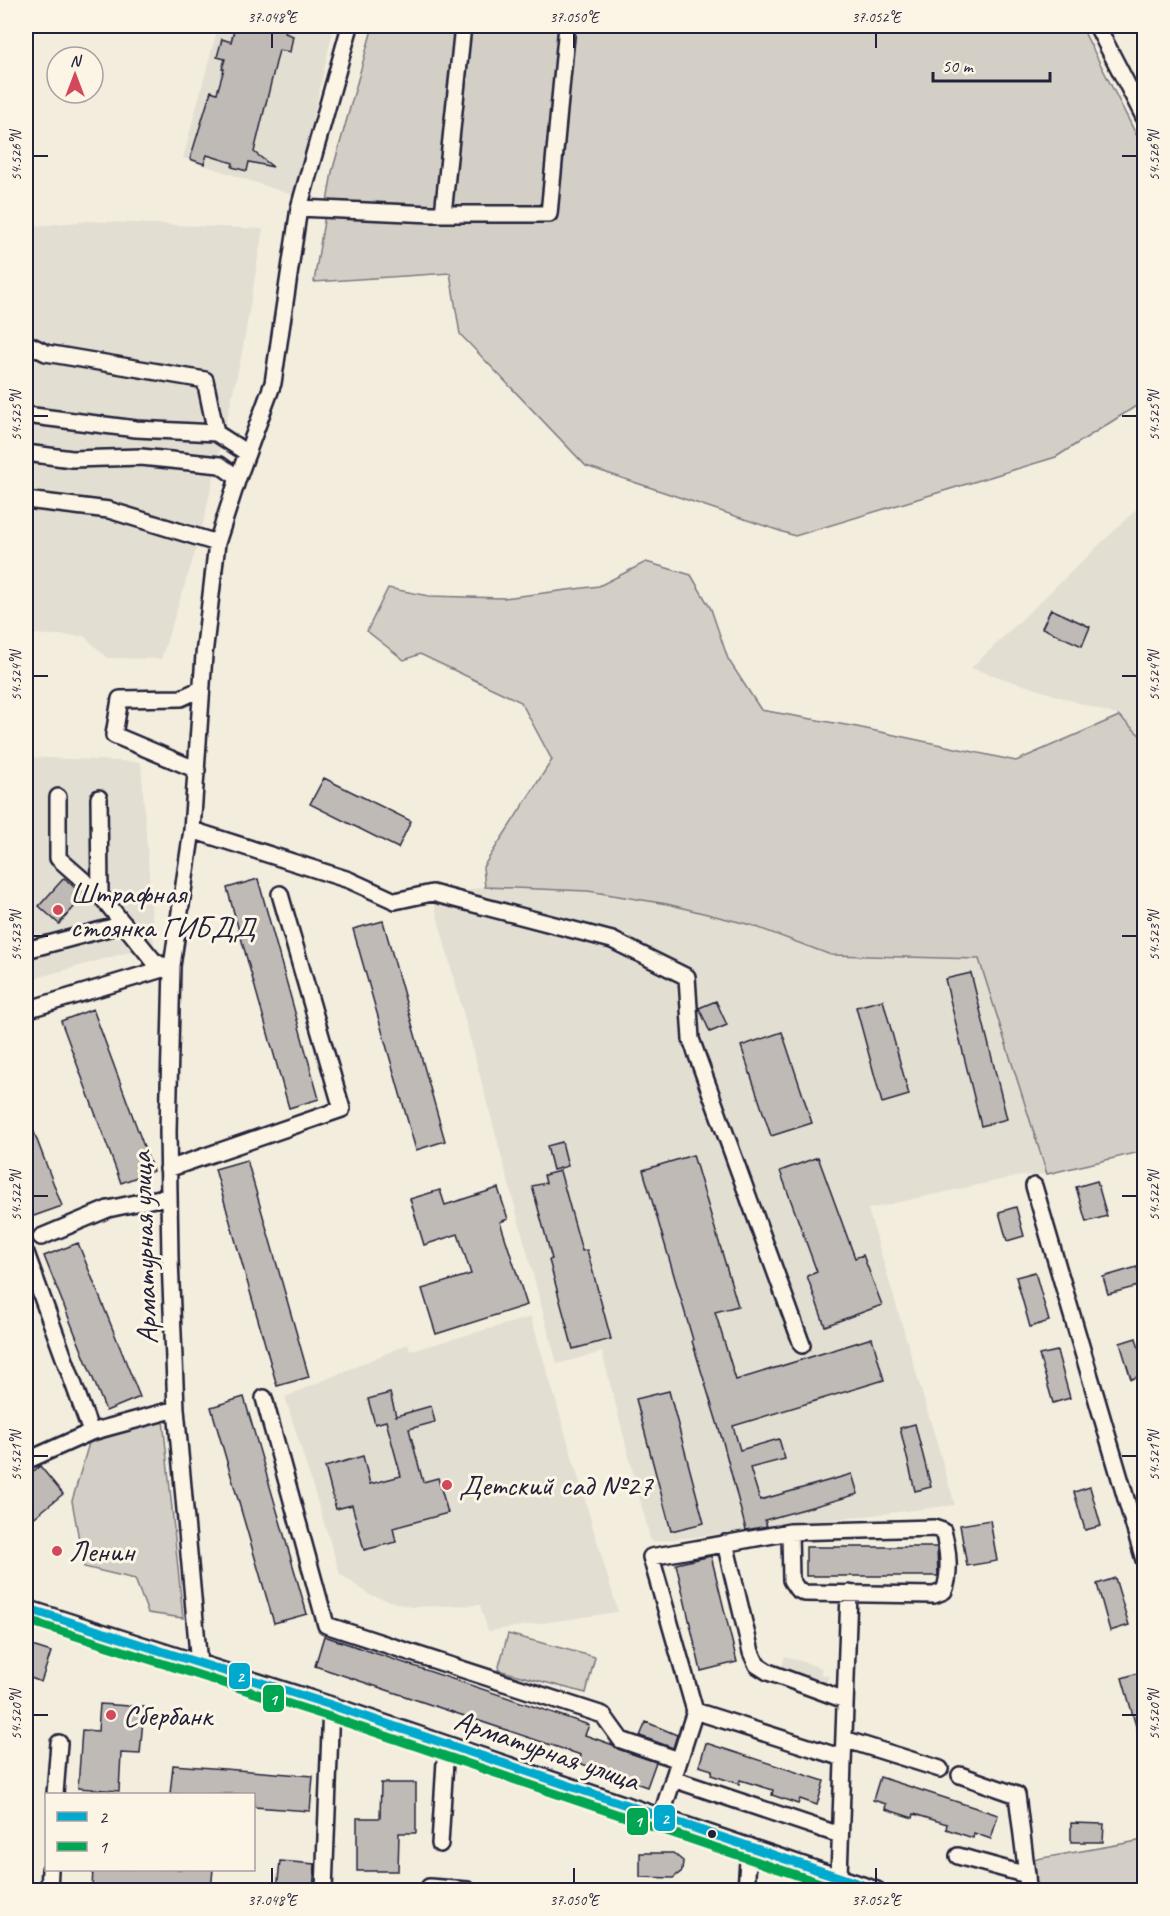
<svg xmlns="http://www.w3.org/2000/svg" width="1170" height="1916" font-family="Caveat,sans-serif">
<style>
.built{fill:#e3ded2}
.green{fill:#d4cfc6;stroke:#7b7880;stroke-width:1.5}
.building{fill:#bfbab6;stroke:#22223b;stroke-width:1.5}
.lines{fill:none;stroke-linecap:round;stroke-linejoin:round}
.minor-casing{stroke:#22223b;stroke-width:20}
.minor{stroke:#fcf5e5;stroke-width:15}
.bus-1-casing{stroke:#fcf5e5;stroke-width:14}
.bus-2-casing{stroke:#fcf5e5;stroke-width:14}
.bus-1{stroke:#00a9ce;stroke-width:9}
.bus-2{stroke:#00a651;stroke-width:9}
.ticks{fill:none;stroke:#22223b;stroke-width:2}
.poi-dot{fill:#d1495b;stroke:#fcf5e5;stroke-width:2}
.bus-dot{fill:#22223b;stroke:#fcf5e5;stroke-width:2}
.labels{text-anchor:middle;dominant-baseline:central;stroke-width:6;stroke-linejoin:round;paint-order:stroke}
.poi-label{font-size:30px;fill:#22223b;stroke:#fcf5e5;text-anchor:start}
.street-label{font-size:30px;fill:#22223b;stroke:#fcf5e5}
.line-badge{stroke:#fcf5e5;stroke-width:2}
.badge-label{font-size:16px;text-anchor:middle;font-weight:bold;fill:#fff}
.neatline{fill:none;stroke:#22223b;stroke-width:2}
.ticks-label{font-size:15px;text-anchor:middle;fill:#22223b}
</style>
<rect width="100%" height="100%" fill="#f3edde"/>
<filter id="ink" filterUnits="userSpaceOnUse"><feTurbulence type="fractalNoise" baseFrequency=".0167" numOctaves="2"/><feDisplacementMap in="SourceGraphic" scale="12" xChannelSelector="R" yChannelSelector="G"/><feConvolveMatrix kernelMatrix="1 2 1 2 8 2 1 2 1" color-interpolation-filters="sRGB"/></filter>
<g filter="url(#ink)">
<path class="built" d="M218 26H334L295 196 183 158Z
M88 221 263 229 242 353 200 537 161 659 107 658 84 636 26 634V227Z
M1144 502V739L1119 716 971 668Z
M26 757 141 762 154 945 26 981Z
M485 887 588 891 667 904 751 925 831 955 979 959 1047 1174 1019 1176 868 1209 955 1505 651 1542 602 1352 557 1364 434 904 473 889Z
M531 1317 618 1612 488 1631 480 1605 410 1607 370 1595 340 1574 285 1397 408 1344 410 1351Z
M785 1656 822 1668 820 1674 829 1676 826 1684 781 1670Z"/>
<path class="green" d="M373 26H1081L1144 150V401L1056 457 795 536 586 466 460 334 450 273 314 282 332 172Z
M646 562 691 575 711 609 728 659 761 710 857 727 1016 761 1119 716 1144 739V1151L1047 1174 979 959 831 955 751 925 667 904 588 891 485 887 483 867 552 760 521 702 420 654 404 660 367 631 388 588 429 596 504 598 599 586Z
M163 1420 183 1618 148 1613 135 1579 84 1567 72 1501 89 1443Z
M508 1634 595 1657 586 1693 498 1670Z
M1144 1840V1890H1030L1025 1861Z"/>
<path class="building" d="M235 26H287L285 33 293 36 290 52 279 50 254 152 273 167 249 162 247 171 232 167 233 163 207 155 204 164 190 159 211 91 217 93 224 69H222L225 59 217 57 222 39 231 42Z
M1051 609 1090 627 1082 646 1042 628Z
M324 778 411 821 398 848 310 804Z
M64 878 84 896 59 924 39 906Z
M258 879 319 1099 289 1108 227 888Z
M383 921 445 1141 416 1150 353 929Z
M971 973 1007 1119 981 1126 945 979Z
M883 1000 909 1095 882 1103 856 1007Z
M716 1001 727 1025 710 1032 699 1008Z
M93 1009 153 1171 121 1183 61 1021Z
M782 1032 812 1123 771 1136 741 1046Z
M26 1111 62 1206 31 1217 26 1203Z
M562 1142 568 1166 553 1170 547 1146Z
M693 1155 738 1306 715 1312 736 1380 872 1338 884 1380 733 1426 740 1450 779 1439 785 1459 750 1468 760 1500 852 1474 858 1494 765 1520 767 1526 746 1530 723 1442 692 1341 693 1340 643 1170Z
M818 1157 855 1258 863 1255 882 1305 825 1326 807 1276 817 1272 780 1171Z
M247 1160 309 1377 277 1386 215 1169Z
M560 1171 582 1251 587 1250 611 1339 573 1349 549 1260 552 1259 532 1186 546 1183 544 1175Z
M1097 1181 1107 1216 1086 1222 1076 1187Z
M498 1188 508 1219 500 1222 527 1305 436 1334 422 1289 471 1274 458 1234 424 1245 410 1199 440 1190 445 1205Z
M1016 1207 1024 1236 1007 1241 999 1212Z
M78 1243 140 1397 106 1411 44 1256Z
M1137 1267 1142 1285 1108 1294 1103 1277Z
M1035 1272 1049 1321 1030 1327 1016 1277Z
M1136 1338 1144 1367V1375L1131 1379 1120 1343Z
M1057 1351 1070 1398 1053 1403 1039 1355Z
M669 1391 704 1523 671 1531 636 1399Z
M390 1393 396 1416 431 1406 435 1422 409 1429 423 1482 438 1478 448 1513 393 1528 396 1542 364 1550 352 1505 336 1509 325 1467 363 1456 370 1484 401 1476 386 1421 375 1424 368 1399Z
M244 1397 307 1614 274 1623 211 1407Z
M915 1424 931 1487 915 1491 900 1428Z
M40 1466 63 1494 26 1524V1477Z
M1090 1487 1101 1526 1085 1530 1074 1492Z
M990 1520 997 1561 967 1566 960 1525Z
M806 1547H937L938 1576H806Z
M711 1556 737 1662 701 1671 676 1564Z
M1115 1578 1129 1625 1110 1631 1097 1584Z
M324 1636 589 1725 585 1735 613 1745 618 1749 656 1762 647 1787 579 1763 581 1755 315 1666Z
M26 1644 51 1652 41 1682 26 1676 30 1665 26 1664Z
M1138 1673 1144 1695V1743H1141L1122 1678Z
M100 1704 144 1707 140 1754 121 1753 119 1791 78 1788 82 1730 98 1731Z
M646 1722 677 1735 673 1748 640 1736Z
M706 1743 824 1781 817 1805 800 1799 798 1804 772 1795 773 1790 740 1780 739 1784 711 1775 712 1770 699 1766Z
M173 1765 313 1776 310 1811 254 1807V1794H170Z
M880 1777 998 1815 991 1839 974 1833 973 1838 946 1829 947 1824 914 1814 913 1818 885 1809 886 1804 873 1800Z
M381 1783H416V1833H399L398 1871H357V1818H380Z
M1071 1823 1104 1824 1103 1842H1071Z
M640 1853H673L683 1861 682 1871 673 1878 640 1877Z
M280 1861 315 1864 313 1890H277Z
M93 1869H213L211 1890H123L92 1888Z"/>
<g class="lines">
<g class="minor-casing">
<path id="minor" d="M1097 26 1144 117
M299 208 432 214H549L567 26
M443 214 463 26
M26 343 46 353 205 380 216 433 247 453
M26 415 136 429 216 433
M26 453 72 459 141 457 220 465 238 478
M26 500 109 510 217 543
M197 770 114 735 120 699 181 698 201 689
M58 797V858L100 895
M99 798 100 895 153 960 161 965 172 966
M192 830 349 880 395 901 432 893 612 940 687 977 691 1039 802 1345
M26 950 124 924
M26 1010 169 967
M168 1169 342 1109 280 894
M1034 1186 1144 1560
M41 1237 108 1209 169 1196
M26 1253 91 1432 176 1409
M264 1398 326 1625 603 1715 621 1740 679 1760
M26 1461 91 1432
M934 1528 943 1531C948 1548 951 1574 944 1591L934 1595 805 1593 797 1589 791 1580 790 1532Z
M725 1543 751 1652 757 1665 768 1672 845 1700
M26 1608 331 1705 877 1890
M199 1665 176 1409 170 1259 168 1131 172 966 192 830 204 655 217 543 238 478 273 383 299 208 350 26
M695 1711 843 1758
M844 1739 940 1769
M960 1775 1017 1795 1027 1875
M673 1779 840 1835
M55 1794 59 1743
M661 1817 695 1711 651 1557 790 1532
M440 1844 446 1745
M958 1856 1027 1875 1028 1890
M839 1876 849 1593
M429 1887 468 1890
M49 1890 50 1870
M324 1890 331 1705
M746 1890 749 1846"/>
</g>
<use href="#minor" class="minor"/>
<g class="bus-1-casing">
<path id="bus-1" d="M26 1608 331 1705 877 1890"/>
</g>
<g class="bus-2-casing">
<path id="bus-2" d="M26 1620 327 1716 841 1890"/>
</g>
<use href="#bus-1" class="bus-1"/>
<use href="#bus-2" class="bus-2"/>
</g>
</g>
<path class="ticks" d="M272 33V48M574 33V48M876 33V48M33 156H48M1122 156H1137M33 416H48M1122 416H1137M33 676H48M1122 676H1137M33 936H48M1122 936H1137M33 1196H48M1122 1196H1137M33 1456H48M1122 1456H1137M33 1715H48M1122 1715H1137M272 1868V1883M574 1868V1883M876 1868V1883"/>
<g class="poi-dot">
<circle cx="58" cy="910" r="6"/>
<circle cx="447" cy="1485" r="6"/>
<circle cx="57" cy="1551" r="6"/>
<circle cx="111" cy="1715" r="6"/>
</g>
<circle class="bus-dot" cx="712" cy="1834" r="5"/>
<g class="labels">
<g class="poi-label">
<text x="70" y="893">Штрафная<tspan x="70" dy="34">стоянка ГИБДД</tspan></text>
<text x="459" y="1485">Детский сад №27</text>
<text x="69" y="1551">Ленин</text>
<text x="123" y="1715">Сбербанк</text>
</g>
<g class="street-label">
<text transform="translate(144 1248) rotate(-92)">Арматурная улица</text>
<text transform="translate(547 1750) rotate(19)">Арматурная улица</text>
</g>
</g>
<g class="line-badge">
<rect x="228" y="1662" width="23" height="28" rx="6" fill="#00a9ce"/>
<rect x="262" y="1684" width="23" height="29" rx="6" fill="#00a651"/>
<rect x="653" y="1804" width="23" height="28" rx="6" fill="#00a9ce"/>
<rect x="626" y="1807" width="23" height="29" rx="6" fill="#00a651"/>
</g>
<g class="badge-label">
<text x="240" y="1682">2</text>
<text x="273" y="1705">1</text>
<text x="665" y="1824">2</text>
<text x="638" y="1827">1</text>
</g>
<rect width="1170" height="1916" fill="none" stroke="#fcf5e5" stroke-width="66"/>
<rect x="45" y="1793" width="210" height="78" fill="#fcf5e5" stroke="#a5a1a1" stroke-width="1.5"/>
<rect x="57" y="1812" width="30" height="9" fill="#00a9ce" stroke="#a5a1a1" stroke-width="1.5"/>
<text x="99" y="1823" font-size="18" fill="#22223b">2</text>
<rect x="57" y="1842" width="30" height="9" fill="#00a651" stroke="#a5a1a1" stroke-width="1.5"/>
<text x="99" y="1853" font-size="18" fill="#22223b">1</text>
<g transform="translate(75 75)"><circle r="28" fill="#fcf5e5" stroke="#a5a1a1" stroke-width="1.5"/>
<path d="M0-4.5L10 22L0 15L-10 22Z" fill="#d1495b"/>
<text y="-9" font-size="16" font-weight="bold" text-anchor="middle" fill="#22223b">N</text>
</g>
<path d="M933 72v9h117v-9" fill="none" stroke="#22223b" stroke-width="3"/>
<text x="942" y="72" font-size="18" fill="#22223b" stroke="#fcf5e5" stroke-width="4.5" paint-order="stroke">50 m</text>
<rect x="33" y="33" width="1104" height="1850" class="neatline"/>
<g class="ticks-label">
<text x="272" y="22">37.048°E</text>
<text x="574" y="22">37.050°E</text>
<text x="876" y="22">37.052°E</text>
<text transform="translate(16 156) rotate(-90)" y="5">54.526°N</text>
<text transform="translate(1154 156) rotate(-90)" y="5">54.526°N</text>
<text transform="translate(16 416) rotate(-90)" y="5">54.525°N</text>
<text transform="translate(1154 416) rotate(-90)" y="5">54.525°N</text>
<text transform="translate(16 676) rotate(-90)" y="5">54.524°N</text>
<text transform="translate(1154 676) rotate(-90)" y="5">54.524°N</text>
<text transform="translate(16 936) rotate(-90)" y="5">54.523°N</text>
<text transform="translate(1154 936) rotate(-90)" y="5">54.523°N</text>
<text transform="translate(16 1196) rotate(-90)" y="5">54.522°N</text>
<text transform="translate(1154 1196) rotate(-90)" y="5">54.522°N</text>
<text transform="translate(16 1456) rotate(-90)" y="5">54.521°N</text>
<text transform="translate(1154 1456) rotate(-90)" y="5">54.521°N</text>
<text transform="translate(16 1715) rotate(-90)" y="5">54.520°N</text>
<text transform="translate(1154 1715) rotate(-90)" y="5">54.520°N</text>
<text x="272" y="1905">37.048°E</text>
<text x="574" y="1905">37.050°E</text>
<text x="876" y="1905">37.052°E</text>
</g>
</svg>
